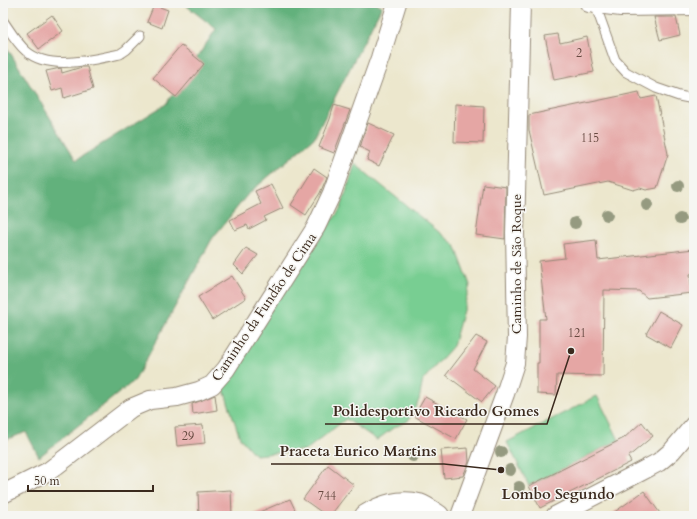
<svg xmlns="http://www.w3.org/2000/svg" width="697" height="519" font-family="Cardo,serif">
<style>
.green{fill:#78ce92;stroke:#5a7c58}
.forest{fill:#62b17c;stroke:#4e6e4d}
.building{fill:#e5a6a4}
.lines{fill:none;stroke-linecap:round;stroke-linejoin:round}
.lane-casing{stroke:#948876;stroke-width:11}
.street-casing{stroke:#948876;stroke-width:20}
.secondary-casing{stroke:#948876;stroke-width:24}
.lane{stroke:#fff;stroke-width:9}
.street{stroke:#fff;stroke-width:18}
.secondary{stroke:#fff;stroke-width:22}
.tree{fill:#959a80}
.labels{text-anchor:middle;dominant-baseline:central;stroke-width:3;stroke-linejoin:round;paint-order:stroke}
.number-label{font-size:12px;fill:#664940}
.street-label{font-size:14px;fill:#3b2a1e;stroke:#f6f6f2}
.neighbourhood-label{font-size:15px;font-weight:bold;fill:#3b2a1e;stroke:#f6f6f2}
.leader{fill:none;stroke:#3b2a1e;stroke-width:1.5}
.callout-dot{fill:#3b2a1e;stroke:#f6f6f2;stroke-width:1.5}
.callout-label{font-size:15px;text-anchor:middle;font-weight:bold;fill:#3b2a1e;stroke:#f6f6f2;stroke-width:3;stroke-linejoin:round;paint-order:stroke}
</style>
<rect width="100%" height="100%" fill="#f6f6f2"/>
<filter id="ink" filterUnits="userSpaceOnUse"><feTurbulence type="fractalNoise" baseFrequency=".025" numOctaves="2"/><feDisplacementMap in="SourceGraphic" scale="8" xChannelSelector="R" yChannelSelector="G"/><feConvolveMatrix kernelMatrix="1 2 1 2 8 2 1 2 1" color-interpolation-filters="sRGB"/></filter>
<filter id="wash" filterUnits="userSpaceOnUse"><feTurbulence type="fractalNoise" baseFrequency=".012" numOctaves="4" result="noise"/><feDisplacementMap in="SourceGraphic" scale="16" xChannelSelector="R" yChannelSelector="G"/><feGaussianBlur stdDeviation="0.9" result="paint"/><feColorMatrix in="noise" values="0 0 0 0 0 0 0 0 0 0 0 0 0 0 0 0 0 1.4 0 .05"/><feComposite in="paint" operator="in"/></filter>
<g filter="url(#wash)">
<rect width="100%" height="100%" fill="#ece7cd"/>
<path class="green" d="M355 164 455 245 470 285 453 346 423 380 419 400 408 421 393 428 377 440 346 419 306 450 255 455 240 438 221 381 341 208Z
M597 396 619 440 529 486 507 442Z"/>
<path class="forest" d="M183 3H376L382 6 314 138 248 194 212 239 135 380 39 457 26 432 3 441V41L76 160 166 104 216 29Z"/>
<g id="blocks">
<path class="building" d="M154 5 168 10 162 28 147 22Z
M52 15 63 31 39 49 27 33Z
M654 17H676L680 35 660 40Z
M558 34 560 43 587 37 594 72 554 80 545 36Z
M181 45 204 64 176 97 153 78Z
M82 67H87L93 89 64 98 62 88 52 91 46 71 61 68 62 73Z
M639 92 641 99 656 96 668 154 657 188 646 190 640 188 633 190 608 182 544 195 529 130V115Z
M455 104 484 106 483 143 454 142Z
M334 105 350 110 334 153 319 147 330 119Z
M368 123 394 135 379 166 367 160 370 152 360 147Z
M314 168 327 177 320 193 306 215 291 205Z
M271 184 283 208 264 217 266 220 249 229 247 225 235 230 230 220 261 204 255 191Z
M483 184 506 187 505 239 476 235Z
M596 240 598 260 694 249V273L690 274 692 293 647 298 639 291 604 290 603 376 557 375 556 395 537 394V363H539V319H546L539 261 565 258 563 244Z
M246 248 258 255 243 274 234 265Z
M232 276 246 298 212 320 198 297Z
M659 311 683 325 671 348 646 334Z
M476 336 487 342 473 369 495 386 482 402 446 375Z
M215 395 217 410 193 414 192 404Z
M425 397 467 419 456 439 414 416Z
M642 422 653 436 628 457 631 462 540 508 529 486 624 438Z
M203 425 205 443 177 446 175 427Z
M468 448 469 462 463 476 444 478 441 450Z
M328 465 354 485 330 516H327L303 499Z
M231 490 232 516H199L198 492Z
M644 491 662 516H609Z
M290 499 298 516H250Z"/>
</g>
</g>
<g filter="url(#ink)">
<use href="#blocks" fill-opacity="0" stroke="#948876" stroke-width="1"/>
<g class="lines">
<g class="lane-casing">
<path id="lane" d="M595 4 615 60 626 72 656 88 679 96 694 99
M3 21C10 31 17 43 26 51 48 71 93 60 120 54L126 50 140 36"/>
</g>
<g class="street-casing">
<path id="street" d="M589 3 621 7 694 6
M3 494 49 471 131 408 150 400 177 397 199 391 212 385 226 369 316 227 332 193 380 58 397 3
M460 516 505 394 515 363 517 337 515 233 521 3
M555 516 642 471 659 462 672 451 694 425"/>
</g>
<g class="secondary-casing">
<path id="secondary" d="M366 516C381 506 401 500 419 505 425 507 432 512 438 516"/>
</g>
<use href="#lane" class="lane"/>
<use href="#street" class="street"/>
<use href="#secondary" class="secondary"/>
</g>
<g class="tree">
<circle cx="678" cy="186" r="6"/>
<circle cx="647" cy="205" r="6"/>
<circle cx="607" cy="215" r="6"/>
<circle cx="680" cy="219" r="6"/>
<circle cx="575" cy="223" r="6"/>
<circle cx="501" cy="452" r="6"/>
<circle cx="413" cy="456" r="6"/>
<circle cx="510" cy="470" r="6"/>
<circle cx="519" cy="487" r="6"/>
</g>
</g>
<g class="labels">
<g class="number-label">
<text x="579" y="53">2</text>
<text x="590" y="138">115</text>
<text x="577" y="333">121</text>
<text x="188" y="436">29</text>
<text x="327" y="496">744</text>
</g>
<g class="street-label">
<text transform="translate(516 264) rotate(-90)">Caminho de São Roque</text>
<text transform="translate(264 307) rotate(-56)">Caminho da Fundão de Cima</text>
</g>
<g class="neighbourhood-label">
<text x="558" y="494">Lombo Segundo</text>
</g>
</g>
<path class="leader" d="M571 351L547 424H325M501 470L444 464H271"/>
<g class="callout-dot">
<circle cx="571" cy="351" r="4"/>
<circle cx="501" cy="470" r="4"/>
</g>
<g class="callout-label">
<text x="436" y="416">Polidesportivo Ricardo Gomes</text>
<text x="358" y="456">Praceta Eurico Martins</text>
</g>
<rect width="697" height="519" fill="none" stroke="#f6f6f2" stroke-width="16"/>
<path d="M28 485v6h125v-6" fill="none" stroke="#3b2a1e" stroke-width="2"/>
<text x="34" y="485" font-size="12" fill="#3b2a1e" stroke="#f6f6f2" stroke-width="3" paint-order="stroke">50 m</text>
</svg>
